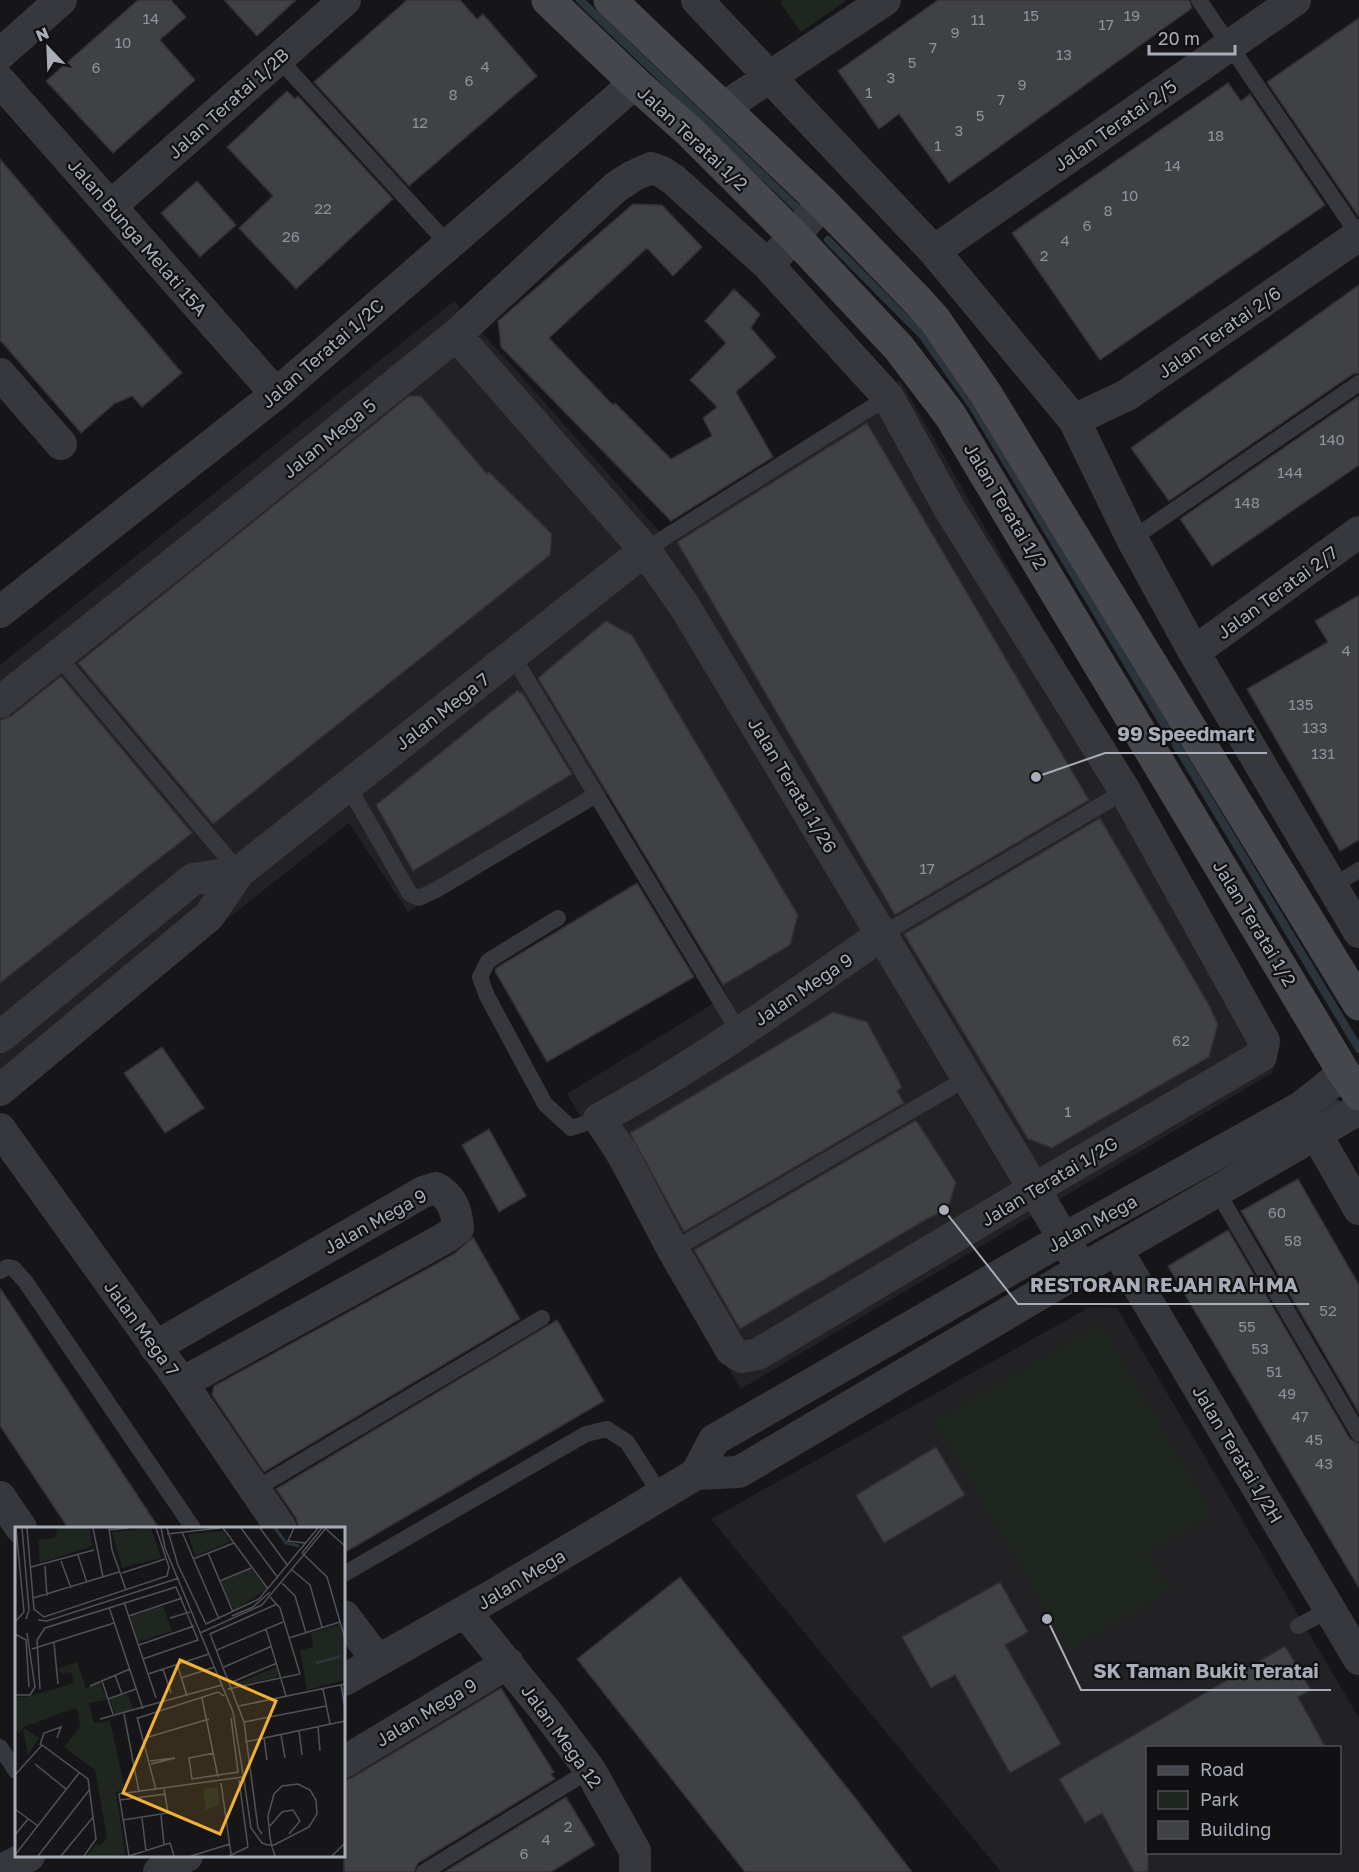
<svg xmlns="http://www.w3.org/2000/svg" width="1359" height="1872" font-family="'Golos Text','Noto Sans SC',sans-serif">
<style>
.built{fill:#222225;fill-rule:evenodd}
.green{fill:#1e261f}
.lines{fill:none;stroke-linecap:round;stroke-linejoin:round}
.stream{stroke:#2c353c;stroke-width:8}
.building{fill:#404145;stroke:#303034;stroke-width:1.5}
.service{stroke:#37383d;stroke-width:16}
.minor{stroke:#37383d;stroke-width:32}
.secondary{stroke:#45474d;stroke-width:33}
.labels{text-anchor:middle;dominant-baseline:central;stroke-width:4.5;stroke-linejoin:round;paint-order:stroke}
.number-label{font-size:15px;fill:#8e929b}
.street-label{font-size:18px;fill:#a8adb8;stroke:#111113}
.inset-river{fill:none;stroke:#2c353c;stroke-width:3}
.inset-road{fill:none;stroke:#505258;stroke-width:1.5}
.view{fill:#f2b134;fill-opacity:0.15;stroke:#f2b134;stroke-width:3}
.inset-edge{fill:none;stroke:#a8adb8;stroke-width:3}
.leader{fill:none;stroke:#a8adb8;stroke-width:2}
.callout-dot{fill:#a8adb8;stroke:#111113;stroke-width:2}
.callout-label{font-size:20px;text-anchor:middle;font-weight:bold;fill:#a8adb8;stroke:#111113;stroke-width:4.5;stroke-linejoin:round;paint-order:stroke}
</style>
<rect width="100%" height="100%" fill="#161618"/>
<path class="built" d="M454 301 660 532 900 380 1281 1042 1272 1073 741 1389 567 1094 727 995 610 793 408 912 349 823 0 1098V665Z
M1090 1307 1117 1308 1359 1718V1872H1001L711 1519ZM1148 1748H1340V1852H1148Z"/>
<path class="green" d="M783 0H847L801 32 780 2Z
M1101 1324 1213 1515 1148 1552 1171 1590 1070 1650 935 1421Z"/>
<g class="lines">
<path class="stream" d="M580 0 797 208
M828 240 922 335 973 407 1359 1049
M1306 1121 1337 1104"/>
</g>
<path class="building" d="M138 0H171L186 17 160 40 195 80 113 153 46 81Z
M224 0H296L257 36Z
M407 0H460L477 19 483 14 537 76 409 186 314 82Z
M938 0H1189L1192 8 949 183 899 114 879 129 838 71Z
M1359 18V217L1267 82Z
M1228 83 1241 101 1250 94 1325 205 1100 360 1012 233Z
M287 91 295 99 298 96 393 199 296 289 239 228 273 196 227 147Z
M0 159 182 373 142 407 132 396 114 404 81 433 0 340Z
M197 181 236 225 200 257 161 213Z
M633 204 662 205 702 247 673 276 647 248 549 338 613 405 615 403 671 459 712 436 703 418 717 407 690 380 726 343 705 321 734 289 760 314 751 328 776 357 736 392 773 457 671 521 501 347 498 321Z
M1359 285V373L1353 374 1169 501 1131 448Z
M409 396H421L487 474 489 472 552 534 550 555 213 824 78 663Z
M1359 396V465L1212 566 1180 519Z
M867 423 1089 800 895 915 677 542Z
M1359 595V840L1340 851 1247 689 1328 642 1315 621Z
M606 621 632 635 798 915 790 945 723 985 538 678Z
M61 676 192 833 0 983V720L11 716Z
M518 690 520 693 522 692 572 774 413 871 376 805Z
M1100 818 1209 1005 1218 1024 1209 1057 1052 1148 1028 1139 904 934Z
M637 883 694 977 547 1062 495 971 496 968Z
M833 1012 867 1022 902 1087 897 1091 904 1103 684 1232 630 1133Z
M162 1047 204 1108 165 1133 124 1073Z
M916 1120 956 1182 948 1209 927 1219 740 1329 694 1250Z
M489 1129 526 1196 499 1212 462 1145Z
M1298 1179 1359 1285V1413L1241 1211Z
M1228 1230 1350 1439 1359 1444V1588L1168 1266Z
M473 1237 520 1319 264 1472 212 1395 214 1386 454 1254Z
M0 1288 47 1359 159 1528H68L0 1426Z
M557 1320 604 1401 344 1553V1528H299L296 1518 276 1489Z
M936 1447 965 1495 884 1543 856 1495Z
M680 1577 856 1799 912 1872H745L577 1659Z
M1000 1582 1028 1632 1005 1645 1061 1744 1010 1773 955 1675 931 1688 902 1637Z
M1285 1646 1311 1690 1298 1697 1326 1748H1148V1872H1134L1102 1813 1085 1823 1059 1779Z
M501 1688 554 1772 551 1774 555 1779 418 1863 414 1872H344V1780L353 1777Z
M566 1797 595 1845 551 1872H444Z"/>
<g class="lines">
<path class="service" d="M1199 0 1359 236
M278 58 448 244
M1132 539 1359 383
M645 550 888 397
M512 655 739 1032
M58 656 239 872
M348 786 410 894 419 898 436 890 596 795
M1331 887 1359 870
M558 918 488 961 480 977 487 996 545 1104 571 1128 599 1119
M883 934 1125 791
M1217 1191 1359 1434
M673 1250 967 1078
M0 1271 8 1267 13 1268 25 1281 193 1528
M254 1490 542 1318
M344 1574 586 1434 607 1429 627 1442 661 1495
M1298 1626 1330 1610
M0 1747 16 1771
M424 1872 590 1770"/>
<path class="minor" d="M697 0 934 251 1074 420 1132 539 1194 652 1359 932
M0 54 61 0
M0 81 276 394
M723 108 885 0
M111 206 345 0
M934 251 1295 0
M777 255 823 203
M456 335 645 550 685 607 1082 1269
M0 374 61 444
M1074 420 1127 395 1359 235
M0 612 276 394 635 83
M1194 652 1359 532
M0 702 214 531 456 335 616 187 633 176 651 168 662 172 674 180 768 265 888 397 949 508 1125 791 1264 1041 1261 1056 1034 1189 758 1354 742 1357 731 1350 673 1250 621 1151 599 1119C698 1065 790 998 883 934
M0 1037 193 879 239 872
M0 1090 209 916 239 872 645 550
M0 1129 182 1383 281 1528
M1316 1134 1359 1209
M1117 1250 1359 1659
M155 1347 423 1192 436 1188C451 1196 457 1211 458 1228L445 1238 182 1383
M696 1474 714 1440 1063 1239 1301 1107 1344 1073
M0 1497 21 1528
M465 1612 548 1714 590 1770 635 1851V1872
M344 1616 378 1661
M344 1680 497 1593 696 1474 739 1472 1082 1269 1359 1109
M344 1762 508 1663
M0 1871 29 1856
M159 1872 187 1856"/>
<path class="secondary" d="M548 0 635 83 690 132 794 236 899 348 950 415 1344 1073 1359 1094
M610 0 823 203 918 301 935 320 986 394 1359 1004"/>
</g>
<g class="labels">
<g class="number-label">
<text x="1031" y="15">15</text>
<text x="1132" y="15">19</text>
<text x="151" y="18">14</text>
<text x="978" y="19">11</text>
<text x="1106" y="24">17</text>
<text x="955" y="32">9</text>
<text x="123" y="42">10</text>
<text x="933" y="47">7</text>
<text x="1064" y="54">13</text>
<text x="912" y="62">5</text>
<text x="485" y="66">4</text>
<text x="96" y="67">6</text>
<text x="891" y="77">3</text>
<text x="469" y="80">6</text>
<text x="1022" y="84">9</text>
<text x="869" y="92">1</text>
<text x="453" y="94">8</text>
<text x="1001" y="99">7</text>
<text x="980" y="115">5</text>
<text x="420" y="122">12</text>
<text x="959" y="130">3</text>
<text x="1216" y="135">18</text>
<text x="938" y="145">1</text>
<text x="1173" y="165">14</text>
<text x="1130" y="195">10</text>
<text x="323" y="208">22</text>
<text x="1108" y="210">8</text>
<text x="1087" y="225">6</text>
<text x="291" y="236">26</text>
<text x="1065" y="240">4</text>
<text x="1044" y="255">2</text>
<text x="1332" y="439">140</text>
<text x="1290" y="472">144</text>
<text x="1247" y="502">148</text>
<text x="1346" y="650">4</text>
<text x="1301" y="704">135</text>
<text x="1315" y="727">133</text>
<text x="1323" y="753">131</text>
<text x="927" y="868">17</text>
<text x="1181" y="1040">62</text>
<text x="1068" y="1111">1</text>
<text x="1277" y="1212">60</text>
<text x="1293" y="1240">58</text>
<text x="1328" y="1310">52</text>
<text x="1247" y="1326">55</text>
<text x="1260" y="1348">53</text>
<text x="1274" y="1371">51</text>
<text x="1287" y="1393">49</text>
<text x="1300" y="1416">47</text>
<text x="1314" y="1439">45</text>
<text x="1324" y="1463">43</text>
<text x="568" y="1826">2</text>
<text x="546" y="1839">4</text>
<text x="524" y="1853">6</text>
</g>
<g class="street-label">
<text transform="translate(228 103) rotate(-42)">Jalan Teratai 1/2B</text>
<text transform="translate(1115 125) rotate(-35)">Jalan Teratai 2/5</text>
<text transform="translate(693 138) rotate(43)">Jalan Teratai 1/2</text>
<text transform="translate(138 237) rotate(49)">Jalan Bunga Melati 15A</text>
<text transform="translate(1219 332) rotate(-35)">Jalan Teratai 2/6</text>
<text transform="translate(322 353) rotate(-41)">Jalan Teratai 1/2C</text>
<text transform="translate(329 438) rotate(-39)">Jalan Mega 5</text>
<text transform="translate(1006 506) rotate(59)">Jalan Teratai 1/2</text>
<text transform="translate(1277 592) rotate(-36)">Jalan Teratai 2/7</text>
<text transform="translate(442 711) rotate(-38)">Jalan Mega 7</text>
<text transform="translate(793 785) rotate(59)">Jalan Teratai 1/26</text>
<text transform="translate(1255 923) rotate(59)">Jalan Teratai 1/2</text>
<text transform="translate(803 989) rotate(-34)">Jalan Mega 9</text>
<text transform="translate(1049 1181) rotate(-31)">Jalan Teratai 1/2G</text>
<text transform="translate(375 1221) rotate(-29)">Jalan Mega 9</text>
<text transform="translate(1092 1223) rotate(-29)">Jalan Mega</text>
<text transform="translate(142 1328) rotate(54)">Jalan Mega 7</text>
<text transform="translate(1238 1454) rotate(59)">Jalan Teratai 1/2H</text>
<text transform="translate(521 1579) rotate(-31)">Jalan Mega</text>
<text transform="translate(426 1712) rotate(-31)">Jalan Mega 9</text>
<text transform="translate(562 1736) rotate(54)">Jalan Mega 12</text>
</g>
</g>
<g transform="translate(15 1527)">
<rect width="330" height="330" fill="#161618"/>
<path d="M42 1H75L77 19 25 36 23 13 40 11ZM136 1 146 31 107 41 97 5ZM208 4 215 15 180 29 173 7ZM236 42 252 62 219 84 206 55ZM148 79 157 104 123 115 115 90ZM325 97 330 115V153L292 163 285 123 298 120 296 106ZM62 135 71 161 85 155 92 173 74 176 79 196 95 194 110 263 101 265 110 326 103 329H72L81 317 85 318 92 311 80 243 49 220 65 200 63 184 60 181 9 200 4 206 0 202V170H12L59 156 56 145 48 147 43 142ZM262 140 263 150 221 159 220 157ZM112 166 118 182 100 188 95 172ZM9 201 24 211 13 228 8 203ZM203 260 205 277 191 283 188 262Z" fill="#1e261f"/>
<path class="inset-river" d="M260 1 271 16 284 19M301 136 326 129"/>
<path class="inset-road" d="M7 1 14 83 11 92M12 1 19 82 29 90 152 49 154 40 141 1M78 1 88 50M94 1 97 23 111 63M146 1 150 21 218 185 229 253M152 1 163 38 191 97 244 72 303 1M208 1 253 62M226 1 263 51M245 1 273 39M279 1 273 14 290 16M311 2 330 19M94 3 113 1M167 5 204 92M152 7 205 1M193 26 218 85M287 26 307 1M287 26 312 50 330 112M63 28 72 56M178 32 219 16M46 34 56 61M30 39 32 69M16 40 79 23M277 43 295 58 307 100M107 46 150 32M205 54 236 41M267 56 280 69 291 106M18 71 104 45M109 75 141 171M94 80 128 182M114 89 167 71M217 89 238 80 255 65M155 91 175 85M23 93 32 94 164 51M0 95 9 85 1 1M251 102 271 169M185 106 247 78 311 1M0 107 11 113 14 160M274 111 325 95M39 116 43 157M124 118 179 99M17 122 99 96M202 123 268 95M162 137 172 169M209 140 257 119M148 142 156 166M133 147 194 127M100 148 107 167M166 151 200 140M87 154 98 187M215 156 262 136M326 158 330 181M75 159 115 142M25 162 22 113 30 101 161 60 183 113 128 132M213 162 285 147 265 81 255 70M308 162 315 197M0 168H15L20 160 12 106M187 171 203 250M93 172 121 162M224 179 330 157M109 187 124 265M122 190 141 263M123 191 203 165 209 169M85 192 207 158M229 195 311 179M303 200 305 224M284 204 287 228M266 208 270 231M130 211 194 192M249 211 252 233M230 215 330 194M25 218 29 206 46 200 42 211M199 226 174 231 177 252 223 245 216 191M135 234 160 231 136 237M20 237 51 262M0 248 27 218 73 252 81 312 69 329M224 253 233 320M229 253 236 301 247 316 253 318H259L294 300 302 287 301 273 295 263 283 257 267 259 259 267 253 289 255 311 257 320 260 329M206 256 216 327M105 273 151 267M0 282 23 299M146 288 149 318M127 291 131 324M108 293 153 286 149 262M255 299 267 285 278 283 285 294 274 307M247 307 243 301 229 195 195 107 262 77M0 308 13 292M0 328 64 246M23 329 75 262M46 329 79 289M159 329 155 316 114 329 104 267 228 250M176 329 215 317M214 329 233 320M317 329 330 316"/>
<path class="view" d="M165 133 261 174 205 307 108 266Z"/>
<rect width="330" height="330" class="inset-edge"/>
</g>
<path class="leader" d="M1036 777L1105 753H1267M944 1210L1018 1304H1309M1047 1619L1081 1690H1331"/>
<g class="callout-dot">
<circle cx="1036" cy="777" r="6"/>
<circle cx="944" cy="1210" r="6"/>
<circle cx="1047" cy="1619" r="6"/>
</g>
<g class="callout-label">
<text x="1186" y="741">99 Speedmart</text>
<text x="1164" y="1292">RESTORAN REJAH RAＨMA</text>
<text x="1206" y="1678">SK Taman Bukit Teratai</text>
</g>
<rect x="1146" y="1746" width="195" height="108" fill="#111113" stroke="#4d4f55" stroke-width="1.5"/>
<rect x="1158" y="1766" width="30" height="9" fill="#45474d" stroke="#4d4f55" stroke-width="1.5"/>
<text x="1200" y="1776" font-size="18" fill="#a8adb8">Road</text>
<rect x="1158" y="1791" width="30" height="18" fill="#1e261f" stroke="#4d4f55" stroke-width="1.5"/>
<text x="1200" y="1806" font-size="18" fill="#a8adb8">Park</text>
<rect x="1158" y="1821" width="30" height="18" fill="#404145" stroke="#4d4f55" stroke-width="1.5"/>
<text x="1200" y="1836" font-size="18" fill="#a8adb8">Building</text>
<g transform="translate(48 48) rotate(337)" stroke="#111113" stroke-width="4.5" paint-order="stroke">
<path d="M0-4.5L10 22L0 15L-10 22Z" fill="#a8adb8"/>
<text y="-9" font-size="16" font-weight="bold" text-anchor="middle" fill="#a8adb8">N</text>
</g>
<path d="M1149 45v9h86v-9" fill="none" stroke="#a8adb8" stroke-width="3"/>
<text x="1158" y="45" font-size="18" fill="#a8adb8" stroke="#111113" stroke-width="4.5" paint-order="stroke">20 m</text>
</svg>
